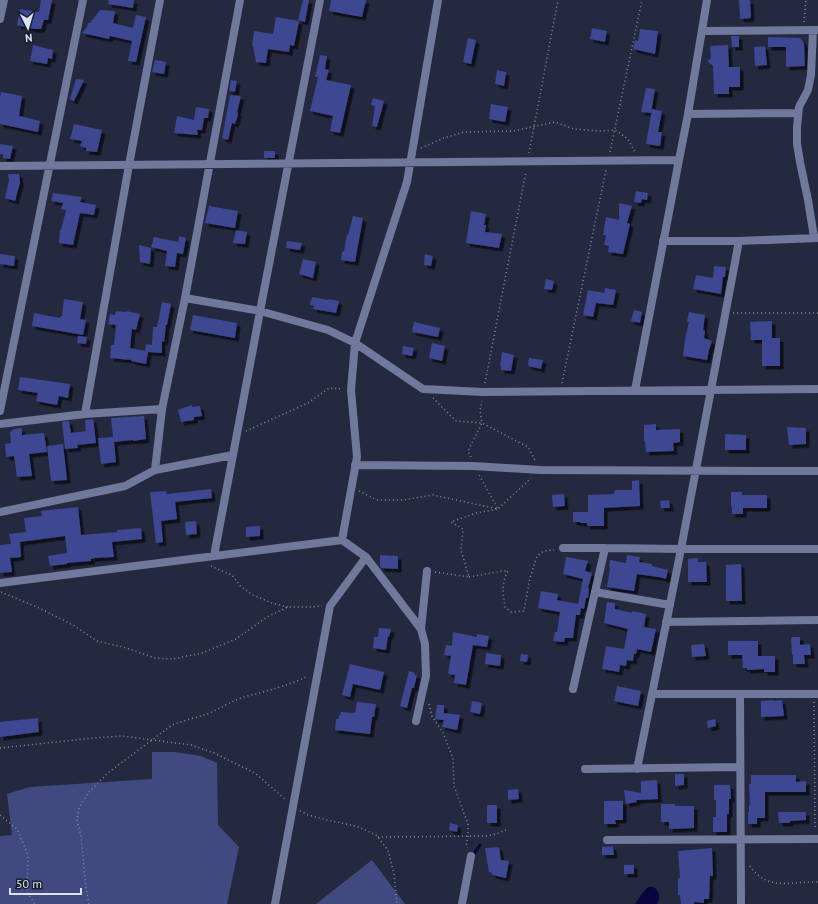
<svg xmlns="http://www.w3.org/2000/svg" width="818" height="904" font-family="'PT Sans',sans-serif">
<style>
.green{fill:#414981}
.water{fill:#0a053d}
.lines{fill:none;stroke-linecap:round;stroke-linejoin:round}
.stream{stroke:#0a053d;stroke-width:3}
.building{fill:#3d4692;filter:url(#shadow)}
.path{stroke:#888c9e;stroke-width:1.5;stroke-dasharray:1 3;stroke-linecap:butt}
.minor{stroke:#70789c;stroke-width:8}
</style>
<defs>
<filter id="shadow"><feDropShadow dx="3.5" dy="3.5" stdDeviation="0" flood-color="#0009"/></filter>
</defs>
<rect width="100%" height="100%" fill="#25293f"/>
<path class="green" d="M152 752H174L201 756 217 763 218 825 239 847 227 904H0V836L12 835 7 794 30 787 152 779Z
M372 860 405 904H316Z"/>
<path class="water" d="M648 887H654C660 893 661 897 657 904H635L641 895Z"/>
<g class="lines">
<path class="stream" d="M472 857 480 845"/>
</g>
<path class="building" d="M41 0H52L48 20H44L41 29H34L17 25 20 9 39 12Z
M109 0H134L133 8 108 4Z
M303 0H309L305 22 298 20Z
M331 0H366L362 17 329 11Z
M739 0H750L751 18 740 19Z
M100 10 115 11 113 23 133 28 136 15 146 17 136 62 128 61 132 41 110 36 109 39 82 33 87 27 88 23H90Z
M276 17 299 21 294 46 290 45 289 52 268 49 266 63 256 62 253 46H252L254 31 273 34Z
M592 28 607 31 605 42 590 39Z
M640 29 658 31 655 54 633 49 635 40 638 41Z
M731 36H739V47H732Z
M768 37 800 38 804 43 805 66 786 67V47H768Z
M468 38 476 40 471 64 463 62Z
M33 45 53 50 52 59 48 58 47 64 30 61Z
M728 45 729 67H740V87H729V94H714L713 66 707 61 711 58 710 46Z
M765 46 767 65 755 66 754 47Z
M320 55 327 56 325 69 329 70 326 80 351 85 340 133 330 131 333 116 310 111 318 77H315Z
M155 60 166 62 164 74 152 72Z
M497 70 506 72 504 86 495 84Z
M76 79 84 80 74 101 70 99Z
M231 80 237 81 235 92 229 91Z
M646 88 655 89 651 113 641 112Z
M1 92 22 96 19 116 40 121 38 132 0 124V98Z
M230 95 241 96 237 112 238 113 237 118 235 124 232 123 228 140 222 138Z
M373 98 384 101 377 127 372 126 375 106 371 105Z
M491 104 508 107 505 122 489 119Z
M196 107 209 109 208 118H204L202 130H197L198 135 174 133 177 116 194 120Z
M652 109 662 111 658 132H662L660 146 646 144Z
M74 124 102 130 97 152 86 151V148L80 146 82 141 70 139Z
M0 144 13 146 10 159 3 158V154H0Z
M264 151H275V158H264Z
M8 174H19L20 183 15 201 5 198 9 180Z
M636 191 648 193 647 200 642 199 641 203 634 202Z
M53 193 82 197 80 202 96 205 94 215 80 213 73 245 59 243 60 230H61L66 210 61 209 63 203 51 201Z
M619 203 632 206 627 223 630 224 623 254 608 252 609 246 604 245 606 235H603L606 217 619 220Z
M209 206 238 211 235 228 205 223Z
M471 211 486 214 484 225H486L485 232 502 234 499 248 466 243Z
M353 216 363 218 355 262 341 260 342 252 344 251 347 234 348 235Z
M236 230 247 232 245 244 233 243Z
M179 236 186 238 183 254 177 253 175 267 165 266 167 251 151 247 154 237 178 242Z
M287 241 302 243 300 250 286 248Z
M139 245 151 248 150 264 140 262Z
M0 254 15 256 14 266 0 264Z
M425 254 433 256 431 266 424 265Z
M303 259 316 262 313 278 299 274Z
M714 266 726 267 725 277H723L721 294 693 289 696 275 713 278Z
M546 279 554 281 552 290 544 289Z
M605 288 616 290 613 305 596 303 593 317 583 315 588 290 604 293Z
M312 297 328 300V299L339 301 336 313 313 309 314 306 310 305Z
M64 299 83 302 80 319 86 320 83 335 32 326 34 313 60 318 61 316H62Z
M162 302 171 304 167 325H166L164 342 162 341V353L148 352 146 364 131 361 132 360 110 358 111 345H114L116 325 108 324 110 314 115 315 116 311 126 312V311L140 314 136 330 132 329 130 348 145 351 146 344 152 345 153 327H157Z
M634 310 642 312 640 323 631 321Z
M689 312 705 315 703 330 705 331 704 338 712 341 709 350 707 360 683 356 685 339 689 322H687Z
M193 315 237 323 235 338 190 330Z
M772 321V338H780V366H762V340H751L750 322Z
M414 322 440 328 438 337 412 332Z
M78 336 87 337 86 344 77 343Z
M432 343 445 346 442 361 429 358Z
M403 346 414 348 412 356 402 354Z
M502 352 514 355 511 371 501 370V366H500Z
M529 358 543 360 541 369 528 366Z
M20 377 70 384 68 398 59 396 57 405 36 401 38 393 18 390Z
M192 405V407L200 406 202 416 194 417V420L181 422 178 410Z
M144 416 146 439 133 441V440L114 442 116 462 101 464 98 438 113 437 111 418Z
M93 419 94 425 96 443 77 445 78 448 65 449 62 422 69 421 71 433 86 431 85 420Z
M656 424V430L680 429V442L673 443 674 451 646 452 645 441H644V425Z
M787 427 806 428V444L789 445Z
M22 428V435L44 433 47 452 29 454 32 476 17 477 14 456 6 457 5 444 11 443 10 432 14 429Z
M725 434 746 435V450H725Z
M63 444 67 480 51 481 47 446Z
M639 480 640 506 604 508V526H587V523H580V522H573V512H588V495L614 494 615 490H632V481Z
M211 489 212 498 175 502 177 519 161 521 163 542 156 543 150 492 166 491 167 494Z
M731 492H742V495H767V508H743V514H732V507H731Z
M564 494 565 506 553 507 552 495Z
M669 500 670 508H661L660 501Z
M78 507 81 535 117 532V530L141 528 142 539 112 542 114 557 95 558 91 559V561L67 563V564L50 566 48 556 67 553 65 536 20 542 21 557 10 558 12 572 0 573V545L11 544 9 534 26 532 24 518 42 516 41 511Z
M196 521 197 534 186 535 185 522Z
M260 526V536L246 537V527Z
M380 555 398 556V569L381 568 380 566Z
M627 555 640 557 639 562 652 564V566L668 570 666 579 659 577H658L637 574 634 591 607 587 610 568H609L610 560 626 563Z
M566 557 588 561 585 571 592 573 588 588 589 589 588 598H586L584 609 581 608 580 615H576L573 638H565L564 642 553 641 555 632H557L560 612 538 608 541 591 558 594 557 600 578 604 583 579 563 574Z
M698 558V562H706L707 582H688V559Z
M741 564 742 601H726V565Z
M607 602 615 603V609L632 613V611L646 614 644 627 656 629 651 652 637 649 636 654H634L633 661 627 660 626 666 620 665 619 672 602 669 606 646 624 649 628 629 604 623Z
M379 628 391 629 389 637 388 636 386 650 373 648 374 637H378Z
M453 632 477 637V634L489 636 487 647 473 645 466 685 454 683 455 675 448 674 451 656 444 655 446 645 452 646Z
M792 637H800V645L810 644 811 655H804L805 664H793V655H792L791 638Z
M728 641H758V656H775V672H764V669L747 670V668H743L742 655H728Z
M704 644 706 656 692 657 691 645Z
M486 653 501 655 500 666 485 664Z
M521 654 528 655 527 662 520 661Z
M350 664 384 672 380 690 353 684 350 697 342 695Z
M409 671 415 673 414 675H417L414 688H412L407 708 400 706Z
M617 686 641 691 638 706 614 701Z
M774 700V701L782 700 784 716 761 717V701Z
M472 701 482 703 480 714 470 712Z
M357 702 376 704 374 717H372L370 734 335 730 336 719H338L341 712 355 713Z
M437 705H444V713L460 715 457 730 442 727 444 720 435 719Z
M38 718 39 732 0 737V722Z
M715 719 716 726 708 728 707 721Z
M675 774H684V785L675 786Z
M751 775H796V782L806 781V792H765V818H757V824H748V812H749V805H750L749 784H751Z
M657 780 658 799 636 800 637 802 626 804 624 790 641 793V781Z
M714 785H730L731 799H729V814H727V832H713V817H716V800H714Z
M518 789 519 799 508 800V790Z
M604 801H623V820H615L616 824H604Z
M661 804H675V806H694V828L669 829V822H661Z
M487 805H497V823H487Z
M778 812H806V820L790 821V823H779Z
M450 823 458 825 457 832 449 830Z
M613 846 614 855H602V847Z
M499 847 501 860 509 861 506 878 492 875V873L489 872 485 848Z
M712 848 713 876H710L709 899H704V903L694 902V904H681L680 895H678V878H680L678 851Z
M624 865H634V874H624Z"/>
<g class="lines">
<path class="path" d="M804 22 806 0
M421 148 444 138 464 132 514 131 555 122 574 129 600 131 615 130 628 139 635 152
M610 152 642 0
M529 153 558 0
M733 313H818
M485 383 526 171
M562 383 606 170
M433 398 456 421 482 423 528 447 536 462
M246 431 308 403 329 388 343 389
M471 457 468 451 482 423 480 411 482 401
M359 491 377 500H403L433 495 498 509 531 478
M211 566 220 570 232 575 241 587 253 595 272 603 288 607
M435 572 469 577 461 550 463 529 451 522 476 513 498 509 479 475
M469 577 503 571H508C501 584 503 593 505 607L511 612 524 611 530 578 537 556 544 551 554 550
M1 592 39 608 73 625 97 641 123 647 155 658 173 659 202 653 236 639 267 617 288 607H310L322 606
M814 702 815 830
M429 704 432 716 443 733 453 758 454 786 468 824V836L466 846 467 848
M0 748 93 738 122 736 191 745 214 753 255 773 286 800
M300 811 308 815 323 819 359 827 376 835 388 850 394 874 397 904
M0 815 17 829 23 843 28 856 27 892 35 904
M378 837 488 836 496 834 508 829
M750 866C767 892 793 881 818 882
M89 904 86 888 81 836 77 820 79 808 88 793 109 772 172 725C184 720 196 718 207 714 220 709 231 701 244 697 266 691 288 686 308 676"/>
<path class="minor" d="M0 19 4 0
M813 30 811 75 808 90 799 107 797 127V144L800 162 808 200 814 237
M703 31 817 30
M688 114 798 113
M0 166 679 160
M663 241H739L818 238
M185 298 260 311 328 330 355 343 423 389 483 392 818 389
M635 390 679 160 688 114 707 0
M0 411 83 0
M85 414 129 165 160 0
M0 424 85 414 162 409
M355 465 473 466 540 470 770 471H818
M155 470 162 409 185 298 240 0
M0 512 125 486 155 470 233 455
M563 548H605L681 549H818
M214 556 261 306 320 0
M366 557 421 629 427 571
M0 583 342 540
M595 592 670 605
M666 622 818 620
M573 689 605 548
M652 694H818
M740 694 741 904
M416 721 426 676 425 644 421 629
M585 769 740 767
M637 769 681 549 739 241
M607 840 818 839
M275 904 330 606 366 557 342 540 357 457 351 390 355 343 407 182 438 0
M462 904 471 856"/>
</g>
<g transform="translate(28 28) rotate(175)" stroke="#1b1f34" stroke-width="3" paint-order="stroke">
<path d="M0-3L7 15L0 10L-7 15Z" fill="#dde0ef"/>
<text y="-6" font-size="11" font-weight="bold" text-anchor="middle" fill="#dde0ef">N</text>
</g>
<path d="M10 888v6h71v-6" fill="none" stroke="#dde0ef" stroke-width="2"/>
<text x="16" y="888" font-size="12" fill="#dde0ef" stroke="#1b1f34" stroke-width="3" paint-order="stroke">50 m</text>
</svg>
